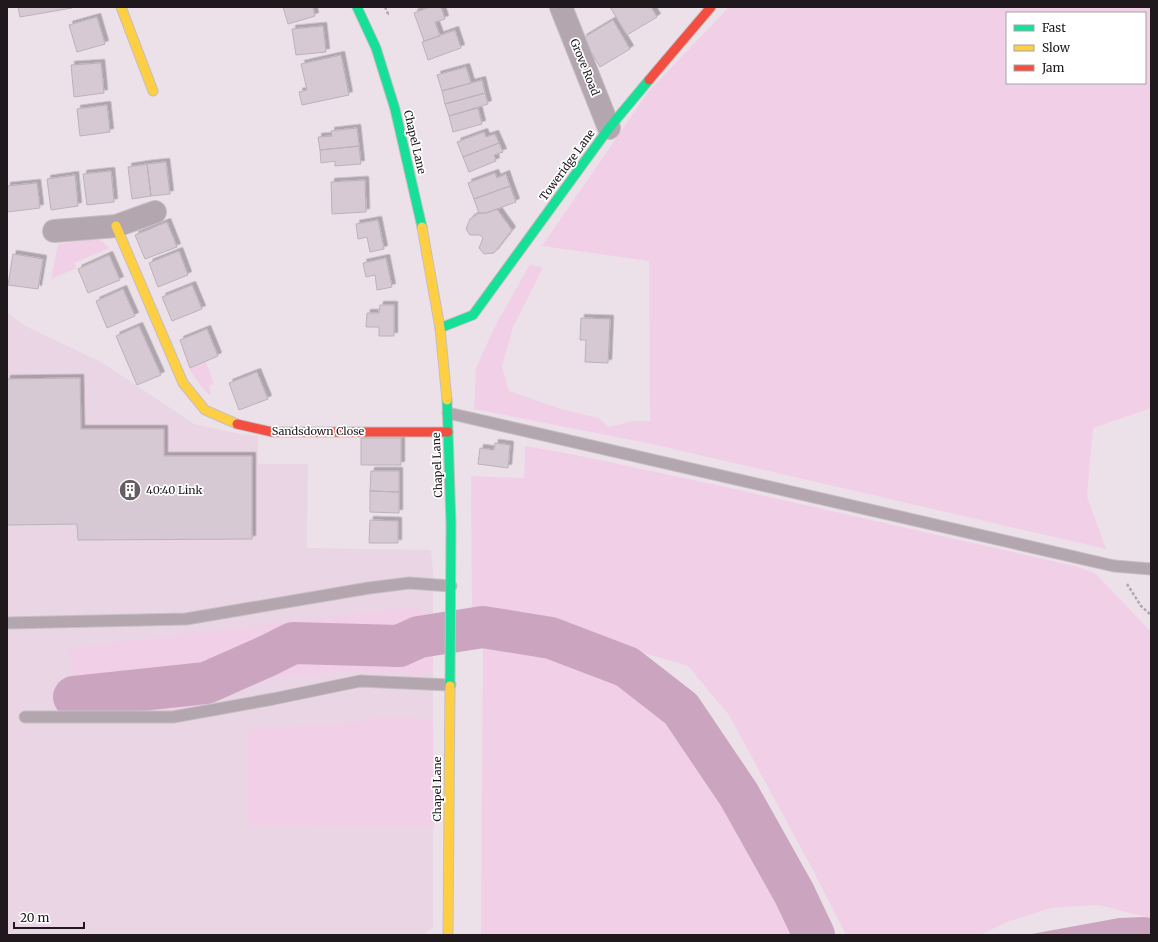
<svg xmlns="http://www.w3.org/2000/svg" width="1158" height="942" font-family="Merriweather,serif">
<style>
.built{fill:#e9d5e3}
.green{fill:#f1d0e7;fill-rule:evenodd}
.water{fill:#cba5c0}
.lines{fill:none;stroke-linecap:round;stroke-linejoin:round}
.river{stroke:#cba5c0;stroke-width:42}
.building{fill:#d7c9d3;stroke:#bbb2b9;filter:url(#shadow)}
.lane-casing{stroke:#c6bec3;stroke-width:13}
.street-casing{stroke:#c6bec3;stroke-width:24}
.fast-casing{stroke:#c6bec3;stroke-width:11}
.slow-casing{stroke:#c6bec3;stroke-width:11}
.jam-casing{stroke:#c6bec3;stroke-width:11}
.path{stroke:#b2a8af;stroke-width:2.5;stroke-dasharray:3 2;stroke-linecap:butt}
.lane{stroke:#b3a6af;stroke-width:11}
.street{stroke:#b3a6af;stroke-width:22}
.fast{stroke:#16e098;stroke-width:9}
.slow{stroke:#ffcf43;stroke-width:9}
.jam{stroke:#f24e42;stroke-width:9}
.labels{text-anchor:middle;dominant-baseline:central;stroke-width:3.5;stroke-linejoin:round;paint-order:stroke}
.street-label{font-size:11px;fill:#1f181d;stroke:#fff}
.poi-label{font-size:11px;fill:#1f181d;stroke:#fff;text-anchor:start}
</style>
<defs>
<filter id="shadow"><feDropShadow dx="3.5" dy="-3.5" stdDeviation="0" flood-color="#0004"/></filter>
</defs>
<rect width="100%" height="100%" fill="#ece1e9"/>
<path class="built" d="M7 308 8 313 25 326 101 362 194 424 240 434 258 436V464H308L307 548 431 550 433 572V927L423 935H7Z"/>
<path class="green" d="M729 7H1151V408L1093 428 1087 496 1106 549 647 443 474 409 476 368 495 326 530 264 543 268 513 327 502 367 509 391 561 409 599 418 608 427 634 421H650L649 261 542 246 648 92ZM1007 13H1145V83H1007Z
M95 239 103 242 109 248 74 263 77 268 51 279 58 244Z
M206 362 214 384 209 385 211 396 204 390 189 369Z
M525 446C588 456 649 471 712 484 833 511 954 539 1075 566L1095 573 1151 632V918L1098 905 1051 908 1007 922 980 935H846L816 876 729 715 688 666 584 635 539 629 491 623H472L471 476 524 478Z
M418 606 432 624 433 670 419 675 403 672 351 671 261 680 205 706 107 717 83 716 69 648Z
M483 627 551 638 627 667 681 709 739 795 794 893 814 935H481Z
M372 718H417L433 723 434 828 247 825 248 729 358 722Z"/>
<path class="water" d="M1145 917 1151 918V935H1026L1119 918Z"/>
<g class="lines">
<path class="river" d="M74 697 206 683 267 656 293 643 399 646 419 637 483 627 551 638 627 667 681 709 739 795 794 893 814 935"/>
</g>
<path class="building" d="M18 7H72V8L20 17Z
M283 7H313L315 16 288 24Z
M430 7H441L445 19 435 22 440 36 424 41 414 13Z
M610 7H651L657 17 627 35Z
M97 17 105 44 77 52 69 25Z
M613 20 630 49 600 67 583 38Z
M323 26 326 52 296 55 292 29Z
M455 30 461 48 428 60 422 42Z
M341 55 349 95 302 105 299 92 307 90 301 64Z
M101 63 104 93 74 97 71 65Z
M466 67 471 83 442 91 437 75Z
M482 80 485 93 445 104 442 91Z
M485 93 488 104 449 116 445 104Z
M107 105 110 132 80 136 77 109Z
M478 108 482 124 453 132 449 116Z
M357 128 359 146 320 150 318 137 332 136 331 131Z
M484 132 486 137 495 134 499 143 463 157 457 142Z
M499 143 503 152 494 155 496 161 469 172 463 157Z
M359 146 361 164 335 166V161L321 163 320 150Z
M166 162 170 194 151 196 147 164Z
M147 164 151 196 132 199 128 167Z
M111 171 114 202 87 205 83 174Z
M495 173 497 178 506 174 510 186 474 199 468 183Z
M75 175 78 206 51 210 47 179Z
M365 180 366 212 332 214 331 182Z
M37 183 40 208 7 212V186Z
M510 186 516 202 486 213H479L474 199Z
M497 209 512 230 494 253 484 254 479 248 483 238 480 235H470L466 229 470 219 479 213H486Z
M378 220 384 249 370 252 367 237 358 239 356 224Z
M167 222 177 247 145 259 135 235Z
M179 251 188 275 158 287 149 263Z
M13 254 43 259 38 289 8 285Z
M109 255 120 280 88 293 78 269Z
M386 258 392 287 377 290 375 275 366 277 363 263Z
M192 285 202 309 172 321 162 297Z
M123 289 135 316 107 328 96 301Z
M380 305H394V336H379V327H366L367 313H379Z
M581 318 610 319 608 363 585 362 586 340H580Z
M139 326 161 375 137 385 116 336Z
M207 329 218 356 190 368 180 340Z
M257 372 268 399 239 410 229 383Z
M80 378 81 429H164V456H252V539L78 540 77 524 7 525V379Z
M361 438H401V465H361Z
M495 443 510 445 508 468 478 464 480 448 494 450Z
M371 471H399V492L370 491Z
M370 491 399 492V513L370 512Z
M370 520 398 521V543H369Z"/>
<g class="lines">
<g class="lane-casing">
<path id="lane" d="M448 413 1114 566 1151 569
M7 623 186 619 369 588 409 583 451 586
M25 717H173L273 699 360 681 450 685"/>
</g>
<g class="street-casing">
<path id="street" d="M561 7 609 128
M54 231 116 226 155 212"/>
</g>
<g class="fast-casing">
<path id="fast" d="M357 7 376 48 395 109 422 227
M440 328 473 315 609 128 649 80
M447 400 451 524 450 686"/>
</g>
<g class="slow-casing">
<path id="slow" d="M121 7 153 91
M116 226 183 383 205 410 237 424
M422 227 440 328 447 400
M448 935 450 686"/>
</g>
<g class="jam-casing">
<path id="jam" d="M649 80 711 7
M237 424 272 432H448"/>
</g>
<path class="path" d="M385 7 388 14 386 15
M1127 584 1141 606 1151 615"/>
<use href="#lane" class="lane"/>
<use href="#street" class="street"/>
<use href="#fast" class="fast"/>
<use href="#slow" class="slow"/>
<use href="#jam" class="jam"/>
</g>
<defs>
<g id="building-disc" transform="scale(1.15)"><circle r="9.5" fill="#675e64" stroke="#fff"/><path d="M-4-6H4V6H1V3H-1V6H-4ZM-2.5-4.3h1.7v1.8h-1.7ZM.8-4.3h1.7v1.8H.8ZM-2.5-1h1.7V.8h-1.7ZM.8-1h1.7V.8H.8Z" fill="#fff"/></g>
</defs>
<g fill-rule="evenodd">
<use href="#building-disc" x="130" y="490"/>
</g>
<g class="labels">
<g class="street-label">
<text transform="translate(585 67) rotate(68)">Grove Road</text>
<text transform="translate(415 142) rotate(77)">Chapel Lane</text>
<text transform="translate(567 165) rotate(-54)">Toweridge Lane</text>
<text x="318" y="431">Sandsdown Close</text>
<text transform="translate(437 465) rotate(-92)">Chapel Lane</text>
<text transform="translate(437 789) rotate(-90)">Chapel Lane</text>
</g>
<g class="poi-label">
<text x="146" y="490">40:40 Link</text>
</g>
</g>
<rect width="1158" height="942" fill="none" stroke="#1f181d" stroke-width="16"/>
<rect x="1006" y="12" width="140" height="72" fill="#ffffff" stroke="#a5a3a5"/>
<rect x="1014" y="25" width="20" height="6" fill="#16e098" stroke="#a5a3a5"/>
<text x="1042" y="32" font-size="12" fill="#1f181d">Fast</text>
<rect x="1014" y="45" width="20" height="6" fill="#ffcf43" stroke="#a5a3a5"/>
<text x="1042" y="52" font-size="12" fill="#1f181d">Slow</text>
<rect x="1014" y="65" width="20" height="6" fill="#f24e42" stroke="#a5a3a5"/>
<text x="1042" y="72" font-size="12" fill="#1f181d">Jam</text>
<path d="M14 922v6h70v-6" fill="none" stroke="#1f181d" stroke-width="2"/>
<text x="20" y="922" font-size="12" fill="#1f181d" stroke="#ffffff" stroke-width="3" paint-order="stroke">20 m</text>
</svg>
